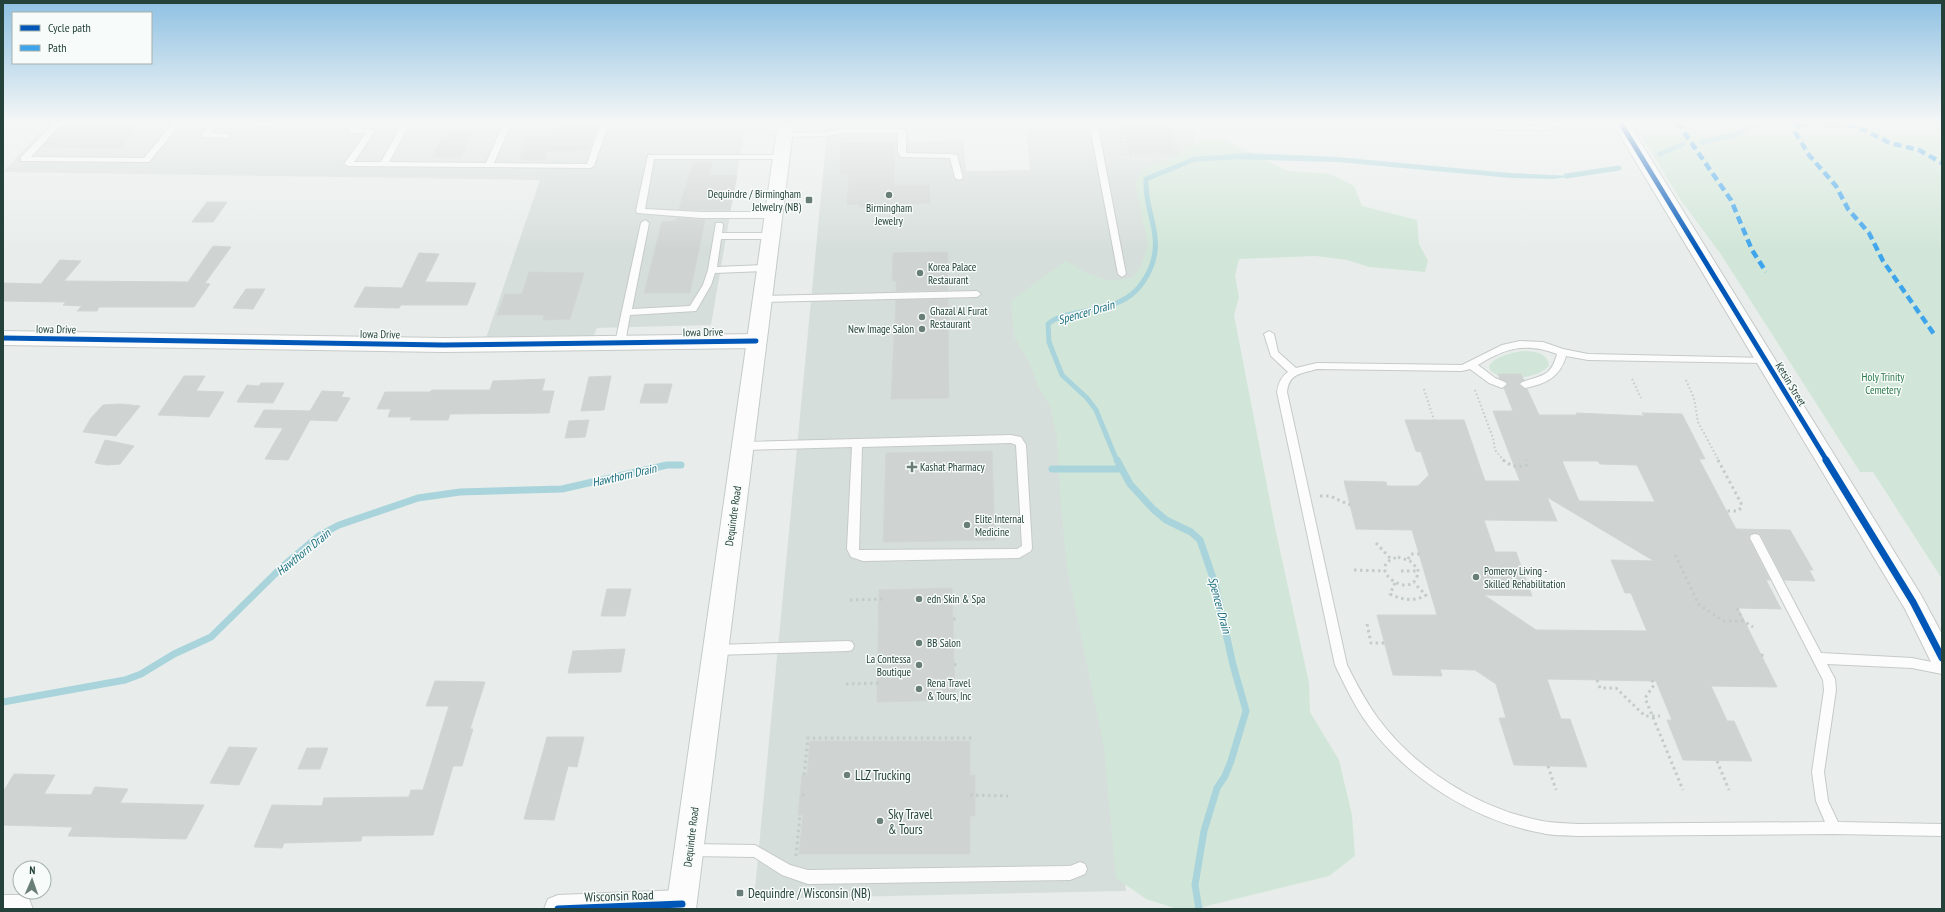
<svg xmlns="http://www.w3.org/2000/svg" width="1945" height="912" font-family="'PT Sans Narrow',sans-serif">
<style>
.built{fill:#d6dedb}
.green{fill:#d1e6d8}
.water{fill:#a9d4db}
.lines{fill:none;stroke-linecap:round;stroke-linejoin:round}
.stream-far1{stroke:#a9d4db;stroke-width:5}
.stream{stroke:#a9d4db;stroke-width:7}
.building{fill:#cfd4d2;stroke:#d1d6d4;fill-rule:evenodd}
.lane-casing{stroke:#c5cac8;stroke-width:2}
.street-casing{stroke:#c5cac8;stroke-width:2}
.secondary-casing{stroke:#c3cbc8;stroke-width:2}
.path-far1{stroke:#c3ccca;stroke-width:2;stroke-dasharray:1.5 2.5;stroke-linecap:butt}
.path{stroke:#c3ccca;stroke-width:3;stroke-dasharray:2.5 3.5;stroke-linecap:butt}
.lane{fill:#fcfcfc;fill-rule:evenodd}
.street{fill:#fcfcfc;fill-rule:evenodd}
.secondary{fill:#fcfcfc;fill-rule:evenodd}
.quiet{stroke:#3ea4ec;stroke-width:4.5;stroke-dasharray:8 4.5;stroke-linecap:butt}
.cycleway-far1-casing{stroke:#f7fbf9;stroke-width:7}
.cycleway-casing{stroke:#f7fbf9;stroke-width:10}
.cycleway-far1{stroke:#0057b8;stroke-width:5}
.cycleway{stroke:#0057b8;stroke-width:7}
.poi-dot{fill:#697e78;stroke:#f7fbf9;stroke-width:1.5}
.labels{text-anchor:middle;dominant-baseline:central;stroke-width:3;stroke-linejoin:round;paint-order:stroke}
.poi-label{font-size:11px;fill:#24423a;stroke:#f7fbf9;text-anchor:start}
.street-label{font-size:11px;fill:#24423a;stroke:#f7fbf9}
.park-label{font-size:11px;fill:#2d7a4b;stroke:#f7fbf9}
.water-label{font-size:12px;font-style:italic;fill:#1c6f80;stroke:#f7fbf9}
.near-poi-label{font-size:13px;fill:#24423a;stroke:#f7fbf9;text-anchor:start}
.near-street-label{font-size:13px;fill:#24423a;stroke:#f7fbf9}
</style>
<rect width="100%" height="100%" fill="#e8edeb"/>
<path class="built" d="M49 122H746L711 325 597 328 593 337 486 338 540 180 3 172Z
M828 122H908L909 142 963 140 966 171 1030 170 1025 122H1191L1230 291 1049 292 1126 891 754 899Z"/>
<path class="green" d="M1633 122H1942V579L1873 472H1860L1720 253 1680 199Z
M1206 139H1224L1287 171 1330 174 1354 186 1362 206 1417 220 1419 244 1428 261 1425 272 1369 267 1347 260 1316 256 1239 259 1235 276 1239 297 1234 315 1276 532 1309 683 1310 712 1339 760 1352 815 1355 856 1329 876 1195 909H1177L1146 899 1116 878 1104 747 1067 567 1061 507 1057 437 1050 406 1038 386 1029 362 1014 336 1011 301 1066 261 1086 273 1110 281 1133 278 1142 264 1148 244 1135 184 1144 168 1170 161 1184 150Z
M1522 351C1533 351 1548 352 1549 366 1537 379 1502 383 1490 370L1489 366C1495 356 1511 353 1522 351Z"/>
<path class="water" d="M1244 153 1337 157 1509 173 1572 176 1554 179 1511 178 1338 162 1227 159 1224 155Z"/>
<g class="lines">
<path class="stream-far1" d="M1702 142 1734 135 1764 122
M1660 154 1683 144
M1566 176 1619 168
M1117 461 1096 410 1087 398 1062 375 1049 342 1048 324C1053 319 1060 317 1067 315 1096 307 1125 309 1143 282 1149 273 1154 262 1155 251 1158 227 1144 204 1146 179L1195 159 1233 157"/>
<path class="stream" d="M1117 460 1130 484 1153 509 1166 520 1191 532 1200 540 1215 584 1233 665 1245 707 1246 711 1231 761 1225 776 1217 788 1204 831 1195 885 1199 909
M1052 469H1120
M3 702 125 680 141 674 174 654 211 637 282 567 320 535 339 525 418 498 460 492 562 489 667 465H681"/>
</g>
<path class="building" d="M65 122H142L120 148 42 147Z
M559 122H598L589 150 548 151 545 160H519L529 135H554Z
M1123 122H1168L1175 152 1130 153Z
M445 132 473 133 461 157H432Z
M895 142 894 185H929L930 203 891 204 890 206 859 207 860 204 847 205 849 175H840L841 143Z
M693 162H712L709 176 737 175 730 210 679 209Z
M207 202H227L213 222H192Z
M677 218 705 220 690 293H644L662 222 676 221Z
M213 246 231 247 205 283 210 284 194 307H99L97 311H77L82 306 63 305 66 302 3 301V283L41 284 60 260 81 261 64 281 188 282Z
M948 252V290L896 291V281H892L893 253Z
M419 253 439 254 425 282 476 283 467 305H401L399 308 354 307 365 287 402 288Z
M529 272 584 273 570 319 543 320 544 315H497L505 294H522Z
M246 289H265L253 309 233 308Z
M948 299 949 398 891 399 896 300Z
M1498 374H1521L1524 380 1518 384 1524 389H1527L1539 415H1577L1576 413 1644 416 1642 413 1682 414 1705 459H1699L1736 529 1790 530 1813 570H1809L1815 581 1784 580 1760 534H1751L1749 539 1770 580H1766L1781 609 1738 608 1777 687 1711 686 1727 721H1734L1752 761 1683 760 1667 720H1672L1656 681 1547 679 1561 719H1570L1587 767 1514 765 1499 718H1506L1496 684 1475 670 1440 669 1442 676 1393 675 1377 615H1437L1412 530 1356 529 1344 481 1386 482 1387 486H1418L1429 475 1421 452 1416 451 1405 420H1464L1485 481H1520L1493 411H1513L1504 388 1508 383 1500 379ZM1562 461H1598L1600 464 1637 465 1655 502 1579 501ZM1547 497 1654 561 1611 560 1625 593H1631L1647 631 1536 630 1484 595 1532 596 1516 552H1495L1484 520 1557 521Z
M184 376H205L196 391 224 392 209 417 158 415Z
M611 376 604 410 581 411 589 377Z
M545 379 542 391H554L549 413 450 414 448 420H410L412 417H388L391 409H377L385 392H430L432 390H490L493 381Z
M261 383H284L273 403 237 402 247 385 259 386Z
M645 384H672L667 403H640Z
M322 391 344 392 341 397 350 398 337 421 310 420 288 460 265 459 283 428 254 427 264 410 310 411Z
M121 404 140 406 116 436 83 432 91 418 103 405Z
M589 420 585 437 565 438 569 421Z
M105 440 134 446 120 464 107 465 95 463Z
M992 451 995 540 883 542 886 453Z
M952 588 955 700 877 702 879 590Z
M607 589H631L625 616H601Z
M625 649 621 672 568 673 573 651Z
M435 681 485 682 470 729H473L462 766H453L433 835 362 836 361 841 284 843 282 848 254 847 272 805 322 806 324 798 409 797 411 790H423L449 706H426Z
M547 737H584L577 767 568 766 554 820 524 819Z
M810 741H970V776L975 775V816H970V854H799L803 815H798L802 775H807Z
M229 747 257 748 239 785 210 783Z
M307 748H328L320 769H298Z
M14 774 55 775 44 794 91 795 95 787 128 789 120 803 204 805 186 839 68 836 73 827 3 825V792Z"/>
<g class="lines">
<g class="lane-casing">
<path id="lane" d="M55 122H63L31 157 144 158 174 122H182L149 162H146L21 161V157Z
M212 122H220L211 133 229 134V138L203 137 202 135Z
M255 122H292L288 124 258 126 254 124Z
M355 122H363L358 129H371L375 131 354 162H381L403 122H411L389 162 486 163 504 122H512L494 163 587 164 601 122H609L594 166 590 168 348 166 344 164 366 133H350L349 131Z
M1089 122H1097L1126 274 1122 277 1118 274Z
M1558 122H1570L1547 130 1486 129 1482 127 1486 125 1546 126Z
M844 129H903L906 134V153L951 154 957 155 963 178 959 180 955 178 950 158 901 157 898 152V133H844L825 136 784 137 780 135 784 133 825 132Z
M648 155H784L785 157 781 159H654L645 209 701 212H773L777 215 773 218H701L637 213 636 211Z
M645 220 649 223 632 309 690 306 703 285 708 270 716 223H722L723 225 722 233H770L774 236 770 239H721L717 267 766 265 770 268 766 271 715 273 711 285 696 311 630 315 625 343 620 346 617 345 615 343 641 223Z
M977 291 981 294 977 297 762 302 758 299 762 296Z
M1269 331 1274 334 1278 352 1296 368 1317 363 1462 365 1502 345 1520 341 1543 342 1563 349 1588 354 1767 358 1769 360 1764 363 1588 360 1566 356C1560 377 1546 384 1525 388L1520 384 1522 382C1542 375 1551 377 1557 354 1526 342 1505 348 1478 365L1495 378 1505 382 1507 384 1502 388 1489 383 1470 369 1462 371 1317 369C1301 374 1289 373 1287 392L1347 665C1356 683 1365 700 1377 717 1415 769 1479 809 1542 821 1553 823 1566 823 1578 824L1825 822 1816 801 1812 772 1824 690 1823 680 1750 538 1751 535 1755 534 1759 535 1821 653 1912 658 1942 664V674L1912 668 1827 664 1835 679 1836 690 1824 772 1828 801 1838 822 1942 824V836L1834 834 1578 836C1566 835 1553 836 1542 833 1475 821 1410 780 1369 726 1355 707 1345 686 1335 665L1277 392C1278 384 1281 377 1288 372L1271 356 1264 334Z
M1011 435 1021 437 1026 445 1032 548 1031 551 1019 558 863 561 851 557 847 549 852 447 742 450 738 449 737 446 738 443 742 442ZM1011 443 1016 445 1022 546 1017 549 859 550 862 447Z
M848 641 852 642 854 646 852 650 848 651 715 655 711 654 709 650 711 646 715 645Z
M691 844 755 845 790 865 808 870 1070 866 1080 862 1085 864 1087 869 1085 874 1070 880 808 884 782 875 754 857 691 856 686 855 685 850 686 845Z"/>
</g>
<g class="street-casing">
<path id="street" d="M1612 122H1628L1921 595 1942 634V669L1933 666 1905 609Z
M3 331 443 338 756 334 763 336 766 341 763 346 756 348 443 352 3 345Z
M682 890 692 894 696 904 694 909H544L548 899 558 895Z
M3 895H19L29 899 33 909H3Z"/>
</g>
<g class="secondary-casing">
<path id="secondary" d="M778 122H794L696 909H666Z"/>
</g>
<path class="path-far1" d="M1118 122 1124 155 1178 154 1170 122
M1120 135 1126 134
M1122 142H1128
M875 207V213
M1632 379 1641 398
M1686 380 1694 398 1698 422 1719 461
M1424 389 1434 420
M1475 390 1493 438 1495 450 1504 461"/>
<path class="path" d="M1503 460C1511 466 1517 468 1527 465L1526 460
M1718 460 1741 503V508L1738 511H1727
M1320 496H1330L1350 505
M1376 543 1390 558
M1675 555 1699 605 1724 621H1743L1753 627
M1398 557 1410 561 1418 569C1418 607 1359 567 1398 557Z
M1408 559 1411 554H1420
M1354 570 1385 571
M1401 571H1418
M1395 583 1390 594C1402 600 1414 602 1426 595L1414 583
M952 598H955
M850 600 883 599
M1737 608 1743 621
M953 619H956
M1367 624 1371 643H1384
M953 642H957
M1761 655 1767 656
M954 665 958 664
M1597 680 1600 688H1616L1645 716H1660
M1652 680 1654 685 1645 698 1683 790
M846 684 881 683
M954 688H959
M1717 761 1729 790
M1548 766 1556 790
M804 775 808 738H973
M802 795H805
M970 795 1008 796
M796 856 800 815"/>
<use href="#lane" class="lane"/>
<use href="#street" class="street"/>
<use href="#secondary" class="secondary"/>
<path class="quiet" d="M1677 122 1731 200 1752 250 1766 272
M1794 122 1798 125 1795 132 1809 155 1836 186 1848 209 1869 233 1883 261 1936 337
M1798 125 1812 123 1841 124 1858 127 1890 143 1919 150 1942 163"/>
<g class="cycleway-far1-casing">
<path id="cycleway-far1" d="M1620 122 1827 461
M3 338 443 345 756 341"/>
</g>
<g class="cycleway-casing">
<path id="cycleway" d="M1826 460 1913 602 1942 658
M558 909 682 904"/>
</g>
<use href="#cycleway-far1" class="cycleway-far1"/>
<use href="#cycleway" class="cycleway"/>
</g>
<linearGradient id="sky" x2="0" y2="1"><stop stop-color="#8fc1e3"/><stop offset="0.49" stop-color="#f5f7f6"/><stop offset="1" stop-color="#f5f7f6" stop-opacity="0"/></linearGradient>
<rect width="1945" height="250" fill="url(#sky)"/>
<g class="poi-dot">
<circle cx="889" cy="195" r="4"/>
<rect x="805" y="196" width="8" height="8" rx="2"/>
<circle cx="920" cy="273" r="4"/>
<circle cx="922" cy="317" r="4"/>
<circle cx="922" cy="329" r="4"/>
<path d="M910 461h4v4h4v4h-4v4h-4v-4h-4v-4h4z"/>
<circle cx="967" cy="525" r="4"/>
<circle cx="1476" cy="577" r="4"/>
<circle cx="919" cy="599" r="4"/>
<circle cx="919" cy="643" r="4"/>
<circle cx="919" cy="665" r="4"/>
<circle cx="919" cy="689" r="4"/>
<circle cx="847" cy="775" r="4"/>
<circle cx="880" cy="821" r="4"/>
<rect x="736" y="889" width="8" height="8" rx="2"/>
</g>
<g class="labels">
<g class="poi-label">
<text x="801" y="194" text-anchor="end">Dequindre / Birmingham<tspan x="801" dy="13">Jelwelry (NB)</tspan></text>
<text x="889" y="208" text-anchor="middle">Birmingham<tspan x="889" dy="13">Jewelry</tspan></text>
<text x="928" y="267">Korea Palace<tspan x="928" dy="13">Restaurant</tspan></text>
<text x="930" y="311">Ghazal Al Furat<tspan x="930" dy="13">Restaurant</tspan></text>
<text x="914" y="329" text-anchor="end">New Image Salon</text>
<text x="920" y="467">Kashat Pharmacy</text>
<text x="975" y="519">Elite Internal<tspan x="975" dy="13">Medicine</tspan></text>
<text x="1484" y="571">Pomeroy Living -<tspan x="1484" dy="13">Skilled Rehabilitation</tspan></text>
<text x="927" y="599">edn Skin &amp; Spa</text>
<text x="927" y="643">BB Salon</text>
<text x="911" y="659" text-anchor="end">La Contessa<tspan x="911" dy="13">Boutique</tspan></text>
<text x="927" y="683">Rena Travel<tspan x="927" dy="13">&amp; Tours, Inc</tspan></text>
</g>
<g class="street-label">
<text transform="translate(56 329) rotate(1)">Iowa Drive</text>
<text transform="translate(703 332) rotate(-1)">Iowa Drive</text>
<text transform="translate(380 334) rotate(1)">Iowa Drive</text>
<text transform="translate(1791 384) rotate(59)">Ketsin Street</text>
<text transform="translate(733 516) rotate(-82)">Dequindre Road</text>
<text transform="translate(691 837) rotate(-83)">Dequindre Road</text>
</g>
<g class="park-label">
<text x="1883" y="377">Holy Trinity<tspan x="1883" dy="13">Cemetery</tspan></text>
</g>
<g class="water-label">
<text transform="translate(1086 312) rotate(-16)">Spencer Drain</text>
<text transform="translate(624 475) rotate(-13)">Hawthorn Drain</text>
<text transform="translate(303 552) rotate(-39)">Hawthorn Drain</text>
<text transform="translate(1220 605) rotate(75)">Spencer Drain</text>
</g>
<g class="near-poi-label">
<text x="855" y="775">LLZ Trucking</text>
<text x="888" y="814">Sky Travel<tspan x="888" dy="15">&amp; Tours</tspan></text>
<text x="748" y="893">Dequindre / Wisconsin (NB)</text>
</g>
<g class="near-street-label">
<text transform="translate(619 896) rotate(-2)">Wisconsin Road</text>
</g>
</g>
<rect width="1945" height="912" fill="none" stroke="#24423a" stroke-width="8"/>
<rect x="12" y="12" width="140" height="52" fill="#f7fbf9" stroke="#a3b1ad"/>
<rect x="20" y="25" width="20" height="6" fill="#0057b8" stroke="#a3b1ad"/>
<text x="48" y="32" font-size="12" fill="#24423a">Cycle path</text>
<rect x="20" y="45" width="20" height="6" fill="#3ea4ec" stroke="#a3b1ad"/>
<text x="48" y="52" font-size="12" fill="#24423a">Path</text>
<g transform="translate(32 880) rotate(2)"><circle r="19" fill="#f7fbf9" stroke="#a3b1ad"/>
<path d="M0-3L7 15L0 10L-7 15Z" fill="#697e78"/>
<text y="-6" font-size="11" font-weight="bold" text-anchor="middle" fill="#24423a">N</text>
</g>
</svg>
